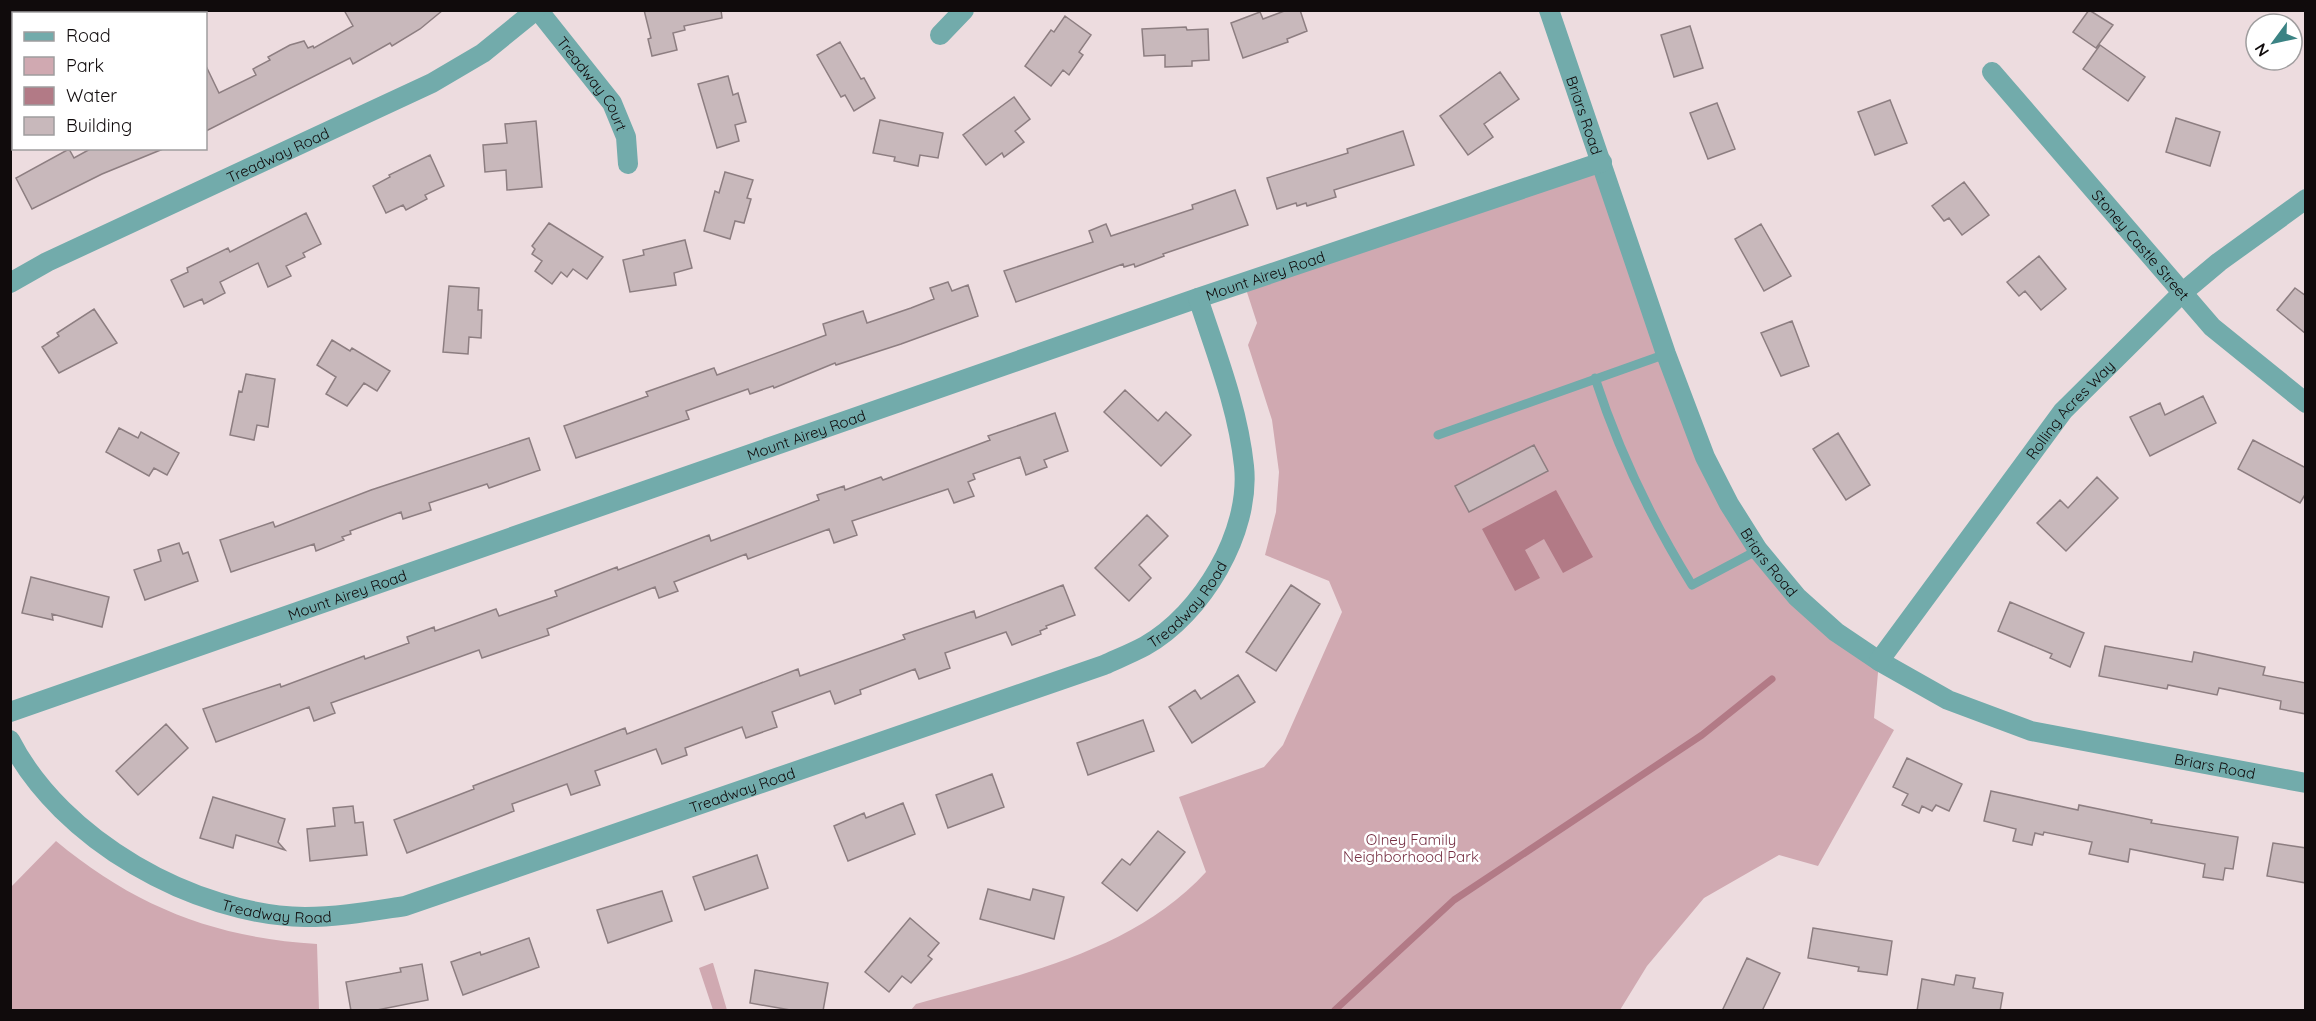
<svg xmlns="http://www.w3.org/2000/svg" width="2316" height="1021" font-family="Quicksand,sans-serif">
<style>
.green{fill:#d0a9b1}
.water{fill:#b27a86}
.lines{fill:none;stroke-linecap:round;stroke-linejoin:round}
.stream{stroke:#b27a86;stroke-width:7}
.building{fill:#c8b8bb;stroke:#8d7e81;stroke-width:1.5}
.service{stroke:#72abab;stroke-width:9}
.minor{stroke:#72abab;stroke-width:20}
.labels{text-anchor:middle;dominant-baseline:central;stroke-width:5;stroke-linejoin:round;paint-order:stroke}
.street-label{font-size:15px;fill:#100b0c;stroke:#fff}
.park-label{font-size:15px;fill:#773044;stroke:#fff}
</style>
<rect width="100%" height="100%" fill="#eddcdf"/>
<path class="green" d="M10 11 11 10 200 11 194 14H14V98L11 99Z
M1602 162 1666 354 1758 550 1879 661 1874 718 1894 730 1818 866 1779 855 1704 898 1647 966 1620 1010H911L916 1004C1017 976 1132 952 1206 872L1179 797 1264 767 1283 745 1342 612 1329 581 1265 555 1276 512 1279 472 1272 420 1248 345 1257 323 1244 283Z
M56 841C134 906 215 938 317 944L319 1010H11V887Z
M712 963H713L727 1010H713L699 968Z"/>
<path class="water" d="M1556 490 1593 557 1563 573 1544 539 1525 550 1540 578 1515 591 1482 529Z"/>
<g class="lines">
<path class="stream" d="M1335 1010 1454 900 1702 735 1772 679"/>
</g>
<path class="building" d="M344 10H443L420 29 392 46 390 43 353 64 350 58 206 131V66L219 93 256 75 253 69 270 60 268 57 290 45 304 41 308 48 313 46 314 48 353 26Z
M644 10H721L722 18 684 26 685 30 673 33 677 50 652 56 648 39 651 38Z
M1287 10H1300L1307 31 1287 39 1288 42 1243 58 1231 23 1260 12 1263 19Z
M2089 10 2113 25 2096 48 2073 32Z
M1065 16 1091 35 1079 52 1083 55 1069 75 1063 70 1051 86 1025 66 1051 30 1054 32Z
M1690 26 1703 68 1674 77 1661 35Z
M1186 27 1187 30 1208 29 1209 60 1192 61V66L1165 67V55L1144 56 1142 29Z
M840 42 861 79 864 78 875 98 854 111 845 95 841 97 817 55Z
M2100 45 2145 77 2128 101 2083 69Z
M1500 72 1519 99 1484 124 1493 137 1468 155 1440 116Z
M728 76 733 95 738 93 746 122 735 125 739 141 717 148 698 84Z
M1014 97 1030 119 1015 131 1024 142 1004 157 1002 153 986 165 963 135Z
M1890 100 1907 143 1875 155 1858 112Z
M1717 103 1735 149 1708 159 1690 113Z
M2176 118 2220 132 2210 166 2166 152Z
M880 120 943 133 938 158 920 155 918 166 894 161 895 157 873 153Z
M536 121 542 187 507 190 506 170 485 172 483 145 507 143 505 124Z
M1403 131 1414 165 1334 190 1336 197 1307 206 1306 203 1297 206 1296 203 1277 209 1267 178 1348 153 1347 149Z
M92 148 163 149 102 174 32 209 16 178 69 149 74 158Z
M430 155 444 186 425 195 427 199 406 210 403 205 386 213 373 186 390 177 389 175Z
M725 172 753 180 747 198 751 199 744 223 735 221 730 239 704 231 715 191 719 193Z
M1964 182 1989 215 1962 235 1949 218 1944 221 1932 206Z
M1235 190 1248 225 1163 254 1164 256 1135 267 1134 264 1124 267 1123 264 1016 302 1004 271 1093 242 1089 231 1106 224 1111 236 1193 209 1192 205Z
M306 213 321 244 303 253 305 257 286 266 291 276 268 287 258 263 220 282 225 293 204 304 202 299 184 307 171 280 188 272 187 268 228 248 230 252Z
M549 223 603 257 587 279 573 269 567 277 561 272 552 284 535 271 542 261 532 254 535 249 532 246Z
M1761 224 1791 276 1764 291 1735 239Z
M685 240 692 268 674 273 676 285 630 292 623 260 644 255 643 250Z
M2039 256 2066 289 2041 310 2025 291 2019 296 2007 282Z
M948 282 952 291 968 285 978 316 901 344 836 365 835 363 774 388 773 386 750 394 748 389 686 411 689 419 576 458 564 426 648 396 646 392 714 368 717 375 826 335 823 324 863 311 867 323 911 308 934 299 930 288Z
M449 286 479 288 478 310H482L481 338 469 337 468 354 443 352Z
M2295 288 2306 296V334L2277 310Z
M94 309 117 343 59 373 42 347 59 336 57 333Z
M1792 321 1809 366 1781 376 1761 333Z
M332 340 350 351 352 348 390 371 377 391 364 383 347 406 326 394 336 377 317 365Z
M246 374 275 379 268 427 257 425 254 440 230 435 239 391 242 392Z
M1125 390 1158 421 1166 412 1191 435 1161 466 1104 412Z
M2203 396 2216 423 2150 456 2130 417 2160 403 2165 415Z
M1055 413 1068 451 1044 460 1047 467 1026 475 1020 457 973 474 975 479 968 482 974 496 954 503 948 489 852 521 857 535 834 543 829 529 748 559 746 554 674 582 678 591 659 598 655 587 547 629 549 635 482 658 479 650 331 703 335 713 314 721 309 707 216 742 203 709 280 684 281 687 364 656 365 659 409 643 407 637 434 627 435 631 496 609 499 616 557 596 555 591 617 567 618 570 709 535 711 541 819 500 817 495 844 486 845 490 881 477 883 480 990 440 988 436Z
M119 428 138 438 141 432 179 453 167 475 154 468 149 476 106 452Z
M1838 433 1870 485 1846 500 1813 449Z
M529 438 540 470 489 488 487 484 429 503 431 510 403 519 401 512 350 531 351 534 342 537 344 540 316 551 314 544 231 572 220 540 273 522 275 527 371 490Z
M2253 440 2306 468V493L2300 503 2238 469Z
M1534 445 1548 471 1469 512 1455 486Z
M2097 477 2118 498 2066 551 2037 523 2060 500 2068 508Z
M1147 515 1168 536 1139 565 1151 578 1129 601 1095 568Z
M179 543 183 554 188 552 198 581 145 600 134 570 161 561 158 550Z
M31 577 109 597 102 627 52 614 53 620 22 613Z
M1063 585 1075 615 1046 626 1047 628 1040 631 1041 634 1012 645 1006 632 945 653 950 668 919 679 915 669 860 690 861 694 835 704 830 691 772 712 777 727 746 738 742 727 685 748 687 755 662 764 656 749 595 771 600 785 571 795 567 784 512 804 514 811 407 853 394 820 474 789 473 786 625 728 627 734 798 669 800 676 905 639 903 635 974 611 976 618Z
M1291 585 1320 604 1276 671 1246 652Z
M2010 602 2084 633 2070 667 2050 658 2052 654 1998 631Z
M2105 646 2192 662 2194 652 2265 667 2263 675 2306 683V714L2280 709 2281 701 2219 688 2217 695 2168 685 2167 689 2099 676Z
M1238 675 1255 702 1192 743 1169 707 1195 690 1201 699Z
M1143 720 1154 751 1088 775 1077 743Z
M166 724 188 748 138 795 116 771Z
M1907 758 1962 784 1949 811 1936 805 1932 811 1922 806 1919 813 1902 805 1908 794 1893 787Z
M992 774 1004 807 948 828 936 795Z
M1991 791 2078 810 2079 805 2152 820 2151 823 2238 837 2233 869 2225 868 2223 880 2203 877 2205 864 2130 849 2128 862 2089 854 2092 842 2044 832 2043 835 2035 833 2032 845 2013 841 2016 829 1984 821Z
M213 797 285 819 278 842 285 850 236 835 233 848 200 838Z
M903 803 915 834 848 861 834 826 864 813 866 818Z
M353 806 355 823 363 822 367 855 310 861 307 829 335 826 333 808Z
M1158 831 1185 852 1137 911 1102 883 1122 859 1130 865Z
M2273 843 2306 848V883L2267 876Z
M757 855 768 888 705 910 693 877Z
M988 889 1030 900 1033 889 1064 897 1054 939 980 919Z
M662 891 672 921 608 943 597 910Z
M910 918 939 943 928 956 932 959 911 983 902 976 889 992 865 972Z
M1813 928 1892 941 1887 975 1858 971 1859 967 1808 958Z
M529 938 539 967 463 995 451 962 480 952 481 955Z
M1747 958 1780 973 1762 1011H1722Z
M422 964 428 1000 372 1011H351L346 982 401 972 400 968Z
M755 970 828 983 823 1011H796L750 1003Z
M1956 975 1975 978 1973 988 2003 993 2000 1011H1917L1922 979 1954 985Z"/>
<g class="lines">
<path class="service" d="M1595 378C1619 452 1651 519 1692 585L1758 550
M1438 435 1666 354"/>
<g class="minor">
<path id="s1" d="M538 10 612 103 626 137 628 164"/>
<path id="s2" d="M1549 10 1666 354 1705 457 1729 504 1758 550 1797 597 1836 632 1879 661 1948 700 2031 731 2306 783"/>
<path d="M940 35 964 10"/>
<path id="s3" d="M1992 72 2212 327 2306 403"/>
<path id="s4" d="M10 283 47 262 432 83 483 53 536 10"/>
<path id="s5" d="M1879 661 2063 411 2182 293 2219 262 2306 199"/>
<path id="s6" d="M10 712 1198 298 1602 162"/>
<path id="s7" d="M10 740C61 840 194 915 305 917 339 917 372 911 405 906L1104 665C1117 659 1132 653 1145 646 1202 614 1251 532 1244 466 1238 408 1216 353 1198 298"/>
</g>
</g>
<g class="labels">
<g class="street-label">
<text stroke="none"><textPath href="#s1" startOffset="92">Treadway Court</textPath></text>
<text stroke="none"><textPath href="#s2" startOffset="111">Briars Road</textPath></text>
<text stroke="none"><textPath href="#s4" startOffset="297">Treadway Road</textPath></text>
<text stroke="none"><textPath href="#s3" startOffset="228">Stoney Castle Street</textPath></text>
<text stroke="none"><textPath href="#s6" startOffset="1329">Mount Airey Road</textPath></text>
<text stroke="none"><textPath href="#s5" startOffset="316">Rolling Acres Way</textPath></text>
<text stroke="none"><textPath href="#s6" startOffset="843">Mount Airey Road</textPath></text>
<text stroke="none"><textPath href="#s2" startOffset="597">Briars Road</textPath></text>
<text stroke="none"><textPath href="#s6" startOffset="357">Mount Airey Road</textPath></text>
<text stroke="none"><textPath href="#s7" startOffset="1304">Treadway Road</textPath></text>
<text stroke="none"><textPath href="#s2" startOffset="1101">Briars Road</textPath></text>
<text stroke="none"><textPath href="#s7" startOffset="816">Treadway Road</textPath></text>
<text stroke="none"><textPath href="#s7" startOffset="330">Treadway Road</textPath></text>
</g>
<g class="park-label">
<text x="1411" y="839">Olney Family<tspan x="1411" dy="17">Neighborhood Park</tspan></text>
</g>
</g>
<rect width="2316" height="1021" fill="none" stroke="#100b0c" stroke-width="24"/>
<rect x="12" y="12" width="195" height="138" fill="#ffffff" stroke="#9f9d9e" stroke-width="1.5"/>
<rect x="24" y="32" width="30" height="9" fill="#72abab" stroke="#9f9d9e" stroke-width="1.5"/>
<text x="66" y="42" font-size="18" fill="#100b0c">Road</text>
<rect x="24" y="57" width="30" height="18" fill="#d0a9b1" stroke="#9f9d9e" stroke-width="1.5"/>
<text x="66" y="72" font-size="18" fill="#100b0c">Park</text>
<rect x="24" y="87" width="30" height="18" fill="#b27a86" stroke="#9f9d9e" stroke-width="1.5"/>
<text x="66" y="102" font-size="18" fill="#100b0c">Water</text>
<rect x="24" y="117" width="30" height="18" fill="#c8b8bb" stroke="#9f9d9e" stroke-width="1.5"/>
<text x="66" y="132" font-size="18" fill="#100b0c">Building</text>
<g transform="translate(2274 42) rotate(237)"><circle r="28" fill="#ffffff" stroke="#9f9d9e" stroke-width="1.5"/>
<path d="M0-4.5L10 22L0 15L-10 22Z" fill="#3b8384"/>
<text y="-9" font-size="16" font-weight="bold" text-anchor="middle" fill="#100b0c">N</text>
</g>
</svg>
